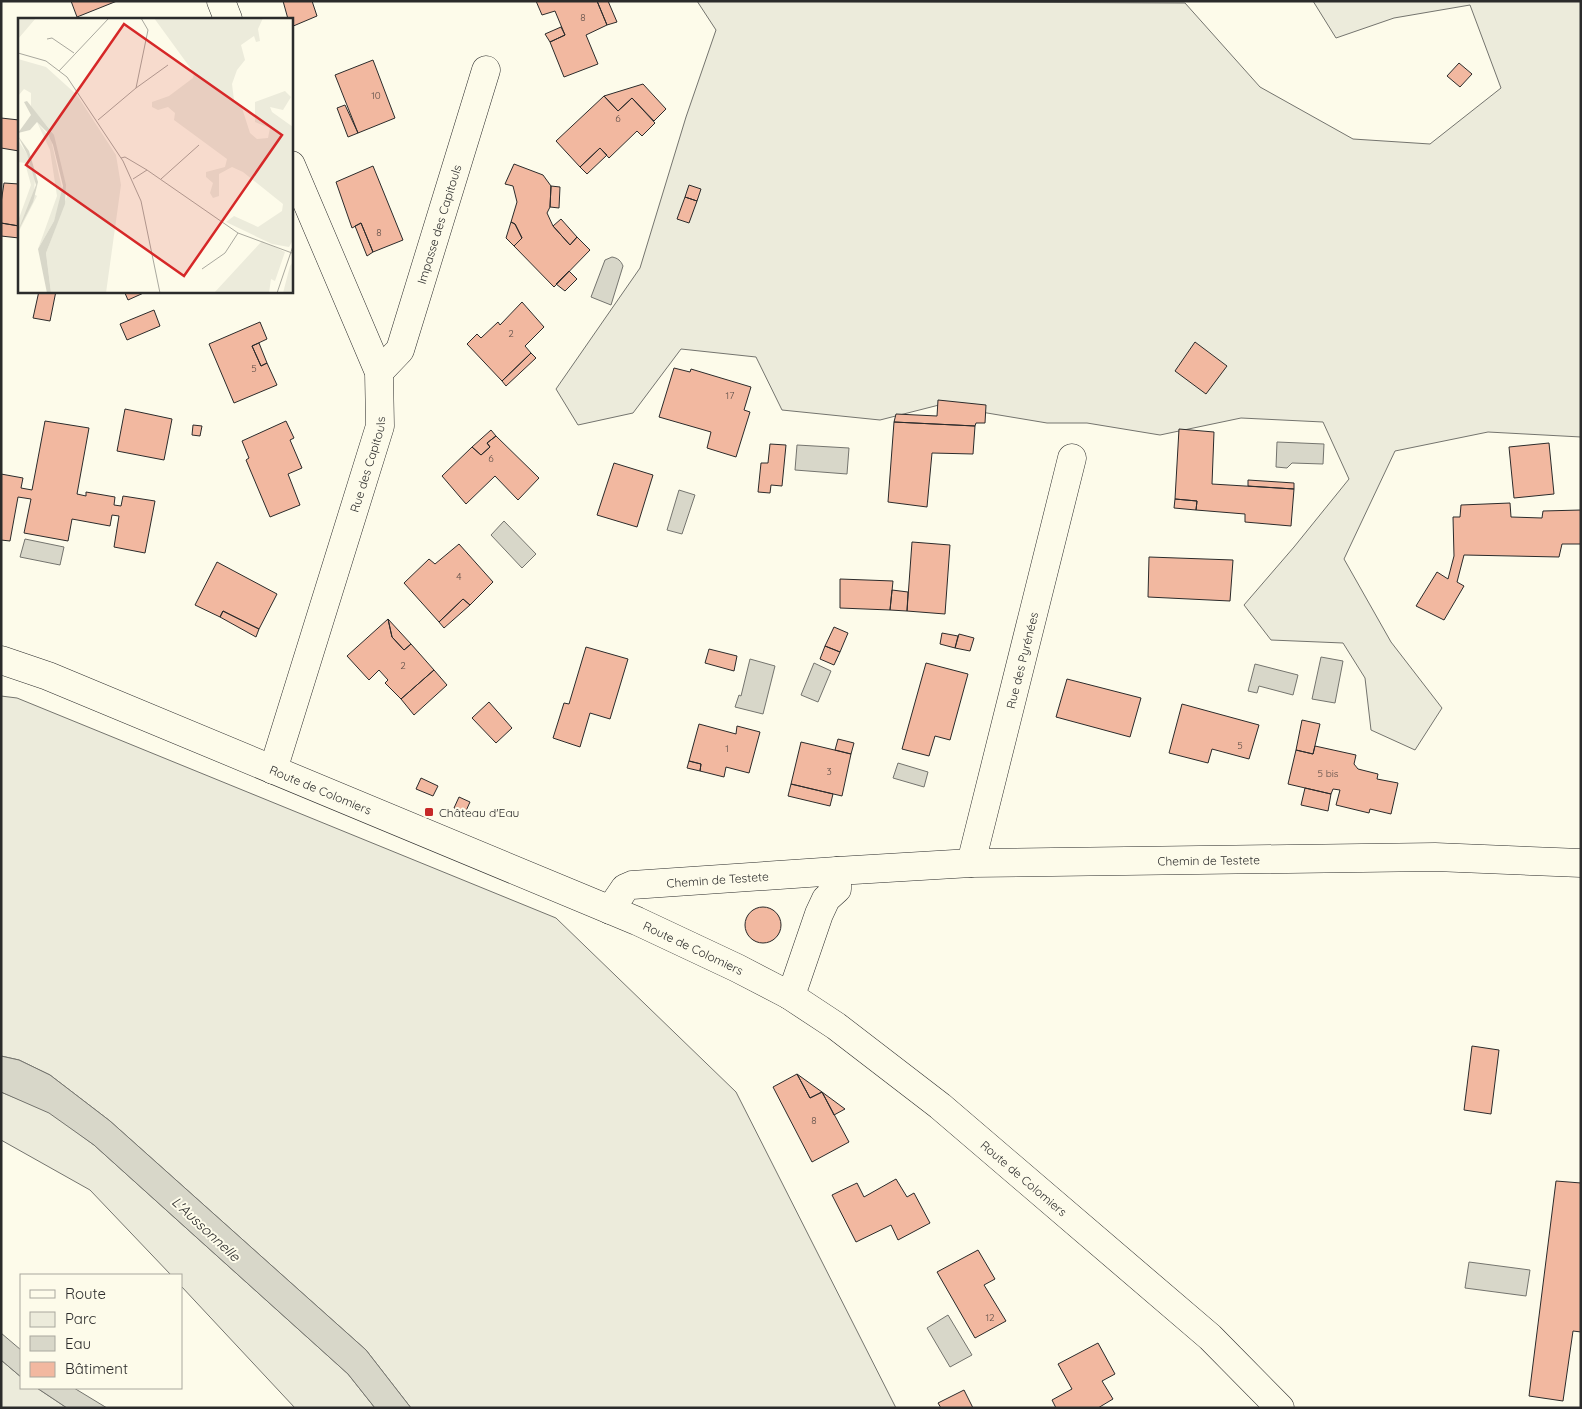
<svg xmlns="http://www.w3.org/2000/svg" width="1582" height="1409" font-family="Quicksand,sans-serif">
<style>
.green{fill:#ecebdb;stroke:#74746e}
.water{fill:#d8d7c9;stroke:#74746e}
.building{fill:#f2b8a0;stroke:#2b2b2b}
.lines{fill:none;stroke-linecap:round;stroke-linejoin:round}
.minor-casing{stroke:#2b2b2b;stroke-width:29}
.tertiary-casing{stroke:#2b2b2b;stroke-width:29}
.minor{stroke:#fdfbea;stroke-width:28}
.tertiary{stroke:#fdfbea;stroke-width:28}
.poi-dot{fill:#c62828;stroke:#fdfbea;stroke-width:2}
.labels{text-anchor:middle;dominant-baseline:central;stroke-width:4;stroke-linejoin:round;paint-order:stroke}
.number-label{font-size:10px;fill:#5d4e48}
.street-label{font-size:12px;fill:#2b2b2b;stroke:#fdfbea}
.poi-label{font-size:12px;fill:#2b2b2b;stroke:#fdfbea;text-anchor:start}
.water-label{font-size:14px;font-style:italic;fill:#2b2b2b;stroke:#fdfbea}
.inset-road{fill:none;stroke:#a9a89e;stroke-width:1}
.view{fill:#d62828;fill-opacity:0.15;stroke:#d62828;stroke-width:2.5}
.inset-edge{fill:none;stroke:#2b2b2b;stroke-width:2.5}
</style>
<rect width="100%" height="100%" fill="#fdfbea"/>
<path class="green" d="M697 1 1185 3 1260 87 1353 139 1430 144 1501 88 1470 5 1394 18 1336 38 1313 1H1581V437L1488 432 1395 451 1344 559 1391 642 1442 708 1415 750 1371 730 1365 678 1343 643 1271 640 1244 605 1294 547 1349 479 1323 422 1241 418 1160 435 1087 423H1047L939 405 880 420 782 410 756 357 681 349 633 413 578 425 556 389 640 268 686 117 716 30Z
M1 696 17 698 556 918 736 1092 896 1408H411L366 1350 110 1121 50 1075 19 1060 1 1056Z
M1 1092 50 1112 94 1145 348 1374 375 1408H295L181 1286V1275H171L90 1190 1 1140Z
M1 1360 21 1377V1388H37L67 1408H1Z"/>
<path class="water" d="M612 257C618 258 621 261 623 266L611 305 591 297 605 260Z
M1277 442 1324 444 1323 464 1292 463 1287 468 1276 467Z
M797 445 849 448 847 474 795 470Z
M679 490 695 495 682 534 667 530Z
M504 521 536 554 522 568 491 535Z
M25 539 64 547 60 565 20 557Z
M1321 657 1343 661 1335 703 1312 699Z
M750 659 775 666 763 714 735 707 739 695 741 696Z
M814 663 831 671 818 702 801 695Z
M1255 664 1298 675 1293 695 1259 686 1257 693 1248 691Z
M898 763 928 772 924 787 893 778Z
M1 1056 19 1060 50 1075 110 1121 366 1350 411 1408H375L348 1374 94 1145 49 1113 1 1092Z
M1469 1262 1530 1270 1526 1296 1465 1288Z
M948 1315 972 1355 950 1367 927 1328Z
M1 1333 21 1350V1377L1 1360Z
M37 1388H74L107 1408H67Z"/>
<path class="building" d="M71 1H117L77 17Z
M283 1H312L317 16 291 27V19H288Z
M536 1H597L607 25 586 35 598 64 564 77 550 42 565 35 555 11 542 15Z
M597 1H608L617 22 607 25Z
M561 27 565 35 550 42 545 34Z
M373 60 395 118 358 133 335 75Z
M1459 63 1472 74 1460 87 1447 76Z
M643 84 666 109 654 121 632 98 618 111 604 96Z
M604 96 618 111 632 98 655 123 642 136 637 131 609 158 600 148 580 167 556 141Z
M345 105 358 133 348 137 337 108Z
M1 118 19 120V151L1 148Z
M600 148 607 155 587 174 580 167Z
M514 164 543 175 551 186 550 207 547 213 553 226 570 245 577 237 590 250 554 287 514 246 522 238 515 224 511 222 517 202 513 186 505 184Z
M373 166 403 240 373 252 361 223 352 228 336 182Z
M4 183 19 184V226L1 223V203Z
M689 185 701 189 697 201 685 197Z
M551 186 560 187 559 208 550 207Z
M685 197 697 201 689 223 677 219Z
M561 219 577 237 570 245 553 226Z
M511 222 515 224 522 238 514 246 506 238Z
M1 223 19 226V238L1 236Z
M361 223 373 252 367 256 355 226Z
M569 271 577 279 565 291 556 284Z
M39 291H56L50 321 33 318Z
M124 291H148L128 300Z
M522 302 544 327 525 346 531 353 502 381 467 344 477 334 481 338 498 322 500 325Z
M154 310 160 326 127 340 120 324Z
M260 322 267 339 252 346 261 366 267 363 277 385 234 403 209 344Z
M1195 342 1227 366 1206 394 1175 371Z
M259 343 267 363 261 366 252 346Z
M531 353 536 358 506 386 502 381Z
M674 368 690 372 691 369 751 387 744 410 750 412 736 457 707 448 711 432 659 417Z
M938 400 986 405 985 423H976L975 426 894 422 896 414 937 416Z
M125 409 172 419 164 460 117 451Z
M45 421 89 428 77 494 86 496V492L115 497 114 505 121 506 123 496 155 501 145 553 114 547 119 516 112 515 110 526 72 519 68 541 24 533 31 499 18 497 10 541 1 540V474L23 478 21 488 32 490Z
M286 421 294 438 290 440 302 468 288 474 300 505 270 517 246 460 249 458 242 441Z
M894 422 975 426 973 454 932 453 927 507 888 502Z
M193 425 202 426 200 436 192 435Z
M1179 429 1214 432 1212 484 1294 489 1291 526 1245 522V514L1196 510 1197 501 1175 499Z
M491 430 496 436 487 443 490 447 481 455 472 447Z
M496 436 539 478 518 500 495 476 466 504 442 476 472 447 481 455 490 447 487 443Z
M1549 443 1554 494 1514 498 1509 447Z
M770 444 786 445 782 486 771 485 770 493 758 492 761 463H768Z
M614 463 653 475 637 527 597 515Z
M1248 480 1294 483V489L1248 486Z
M1175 499 1197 501 1196 510 1174 508Z
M1510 503 1511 517 1542 518 1543 511 1581 510V544H1562L1559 557 1464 555 1457 582 1464 586 1444 620 1416 606 1437 572 1448 579 1454 556 1453 517H1460L1461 505Z
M912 542 950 545 945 614 907 611Z
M459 544 493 582 470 605 463 599 439 622 404 583 429 559 435 564Z
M1149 557 1233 560 1230 601 1148 597Z
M217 562 277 594 259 629 223 611 220 617 195 605Z
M840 579 893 581 890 610 840 608Z
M892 590 908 592 907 611 890 610Z
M463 599 470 605 444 628 439 622Z
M223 611 259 629 256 637 220 617Z
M388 619 392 637 404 650 411 644 434 670 401 699 385 683 388 680 379 670 369 680 347 656Z
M388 619 411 644 404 650 392 637Z
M834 627 848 633 840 652 825 646Z
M942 633 958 636 955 648 940 644Z
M959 634 974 638 970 651 955 648Z
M825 646 840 652 834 665 820 659Z
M586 647 628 659 610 719 590 713 580 747 553 738 564 703 569 704Z
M709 649 737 656 734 671 705 663Z
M926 663 968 674 950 740 935 736 929 756 902 749Z
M434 670 447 685 414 715 401 699Z
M1067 679 1141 698 1130 737 1056 717Z
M489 702 512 728 496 743 472 718Z
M1182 704 1259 725 1249 759 1212 749 1208 763 1169 753Z
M1302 720 1320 724 1313 754 1296 750Z
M699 724 736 734 737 726 760 732 749 773 726 767 724 777 700 771 701 764 689 761Z
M838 739 854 743 851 754 835 750Z
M801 742 851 754 842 796 791 784Z
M1315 746 1356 755 1354 764 1358 769 1378 774 1377 779 1398 783 1391 814 1370 809 1369 813 1336 805 1340 790 1333 789 1331 794 1288 784 1296 750 1313 754Z
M689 761 701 764 700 771 687 768Z
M421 778 438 786 433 796 416 789Z
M791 784 833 794 830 806 788 796Z
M1305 788 1331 794 1328 811 1301 805Z
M459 797 470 802 465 813 454 808Z
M745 925a18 18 0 1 1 36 0a18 18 0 1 1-36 0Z
M1472 1046 1499 1050 1491 1114 1464 1110Z
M797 1074 810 1098 822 1092 849 1142 812 1162 773 1087Z
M797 1074 822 1092 810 1098Z
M822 1092 845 1109 834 1115Z
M896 1179 907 1197 914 1193 930 1223 898 1240 891 1225 856 1242 832 1195 857 1183 864 1197Z
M1556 1181 1581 1183V1332L1573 1331 1563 1401 1529 1396Z
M978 1250 995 1279 984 1285 1006 1321 975 1338 937 1272Z
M1098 1343 1115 1374 1102 1381 1113 1399 1098 1408H1056L1052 1400 1072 1389 1058 1364Z
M964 1390 973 1408H941L938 1403Z"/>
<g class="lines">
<g class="minor-casing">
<g id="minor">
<path d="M221 1 228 19"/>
<path id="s1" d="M379 372 400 350 486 70"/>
<path id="s2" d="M273 770 380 426 379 372 291 165"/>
<path id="s3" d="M971 863 1072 458"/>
<path id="s4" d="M837 871 971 863 1435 857 1581 863"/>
<path id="s5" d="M610 910 625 888 632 885 837 871V889L826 899 819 914 795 984 789 995"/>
</g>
</g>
<g class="tertiary-casing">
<g id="tertiary">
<path id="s6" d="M1 660 48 676 637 921 737 968 789 995 836 1026 940 1106 1210 1337 1280 1408"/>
</g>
</g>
<use href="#minor" class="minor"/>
<use href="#tertiary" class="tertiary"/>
</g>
<rect class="poi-dot" x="424" y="807" width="10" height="10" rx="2.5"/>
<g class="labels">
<g class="number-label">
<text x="583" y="17">8</text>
<text x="376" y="95">10</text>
<text x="618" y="118">6</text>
<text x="379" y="232">8</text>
<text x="511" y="333">2</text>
<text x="254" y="368">5</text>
<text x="730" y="395">17</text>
<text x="491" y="458">6</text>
<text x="459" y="576">4</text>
<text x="403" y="665">2</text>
<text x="1240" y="745">5</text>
<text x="727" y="748">1</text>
<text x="829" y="771">3</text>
<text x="1328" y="773">5 bis</text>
<text x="814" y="1120">8</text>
<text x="990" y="1317">12</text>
</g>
<g class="street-label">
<text stroke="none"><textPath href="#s1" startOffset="162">Impasse des Capitouls</textPath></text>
<text stroke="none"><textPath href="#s2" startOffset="320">Rue des Capitouls</textPath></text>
<text stroke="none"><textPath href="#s3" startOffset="209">Rue des Pyrénées</textPath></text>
<text stroke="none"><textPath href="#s6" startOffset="345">Route de Colomiers</textPath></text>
<text stroke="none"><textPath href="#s4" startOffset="372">Chemin de Testete</textPath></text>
<text stroke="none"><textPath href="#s5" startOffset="120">Chemin de Testete</textPath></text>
<text stroke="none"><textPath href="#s6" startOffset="750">Route de Colomiers</textPath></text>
<text stroke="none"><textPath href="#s6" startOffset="1155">Route de Colomiers</textPath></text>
</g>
<g class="poi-label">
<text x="439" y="812">Château d'Eau</text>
</g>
<g class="water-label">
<text transform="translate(206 1229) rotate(43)">L'Aussonnelle</text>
</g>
</g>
<g transform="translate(18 18)">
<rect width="275" height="275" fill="#fdfbea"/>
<path d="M0 0H18L0 21ZM136 0H245L240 11 242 23 238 24 236 18 223 27 227 42 219 52 214 66 216 82 224 90 232 115 239 121 250 120 252 110 237 104V84L267 73 273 79 265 92 252 89 254 94 275 109V222L271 229 254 226 208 204 216 198 240 209 264 193 265 186 225 154 214 149 201 156V178L195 180 192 175 195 165 188 159V154L207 149 209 141 156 102 157 95 150 89 140 92 134 89V84L151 78 175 60 176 55ZM0 41 28 49 59 77 98 137 103 167 88 275H33L28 235 49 178 34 114 13 89V75L6 71 0 78ZM19 104 33 121 45 175 36 203 20 231 39 178 32 132ZM0 122 9 136 17 159 16 176 19 178 0 215V203L13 167 7 145 0 144ZM244 223 267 234 257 263 253 261 251 275H196ZM275 244V275H265L272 248Z" fill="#ecebdb"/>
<path d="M9 83 36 117 48 167 47 186 28 235 33 275H29L20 231 36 203 45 168 35 127 29 114 19 104 12 112 0 115 13 97 6 84ZM0 118 11 133 20 164 15 184 0 213 18 167 9 136Z" fill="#d8d7c9"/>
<path class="inset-road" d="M29 21 34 20 56 35M0 35 28 43 49 59 105 143 123 183 142 275M41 53 91 0M118 70 150 47M80 102 118 70 130 12 123 0M103 140 107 139 129 152 115 161M129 152 220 215 274 235M143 161 181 127M184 251 207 235 220 215M259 275 275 228"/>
<path class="view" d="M106 6 264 117 166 258 8 147Z"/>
<rect width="275" height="275" class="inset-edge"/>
</g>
<rect width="1582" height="1409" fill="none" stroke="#2b2b2b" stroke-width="5"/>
<rect x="20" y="1274" width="162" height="115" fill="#fdfbea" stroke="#a9a89e"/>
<rect x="30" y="1290" width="25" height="8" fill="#fdfbea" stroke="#a9a89e"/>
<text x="65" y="1299" font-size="15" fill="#2b2b2b">Route</text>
<rect x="30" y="1312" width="25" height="15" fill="#ecebdb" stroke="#a9a89e"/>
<text x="65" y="1324" font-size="15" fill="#2b2b2b">Parc</text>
<rect x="30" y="1336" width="25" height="15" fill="#d8d7c9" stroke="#a9a89e"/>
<text x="65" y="1349" font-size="15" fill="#2b2b2b">Eau</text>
<rect x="30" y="1362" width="25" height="15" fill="#f2b8a0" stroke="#a9a89e"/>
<text x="65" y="1374" font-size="15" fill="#2b2b2b">Bâtiment</text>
</svg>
